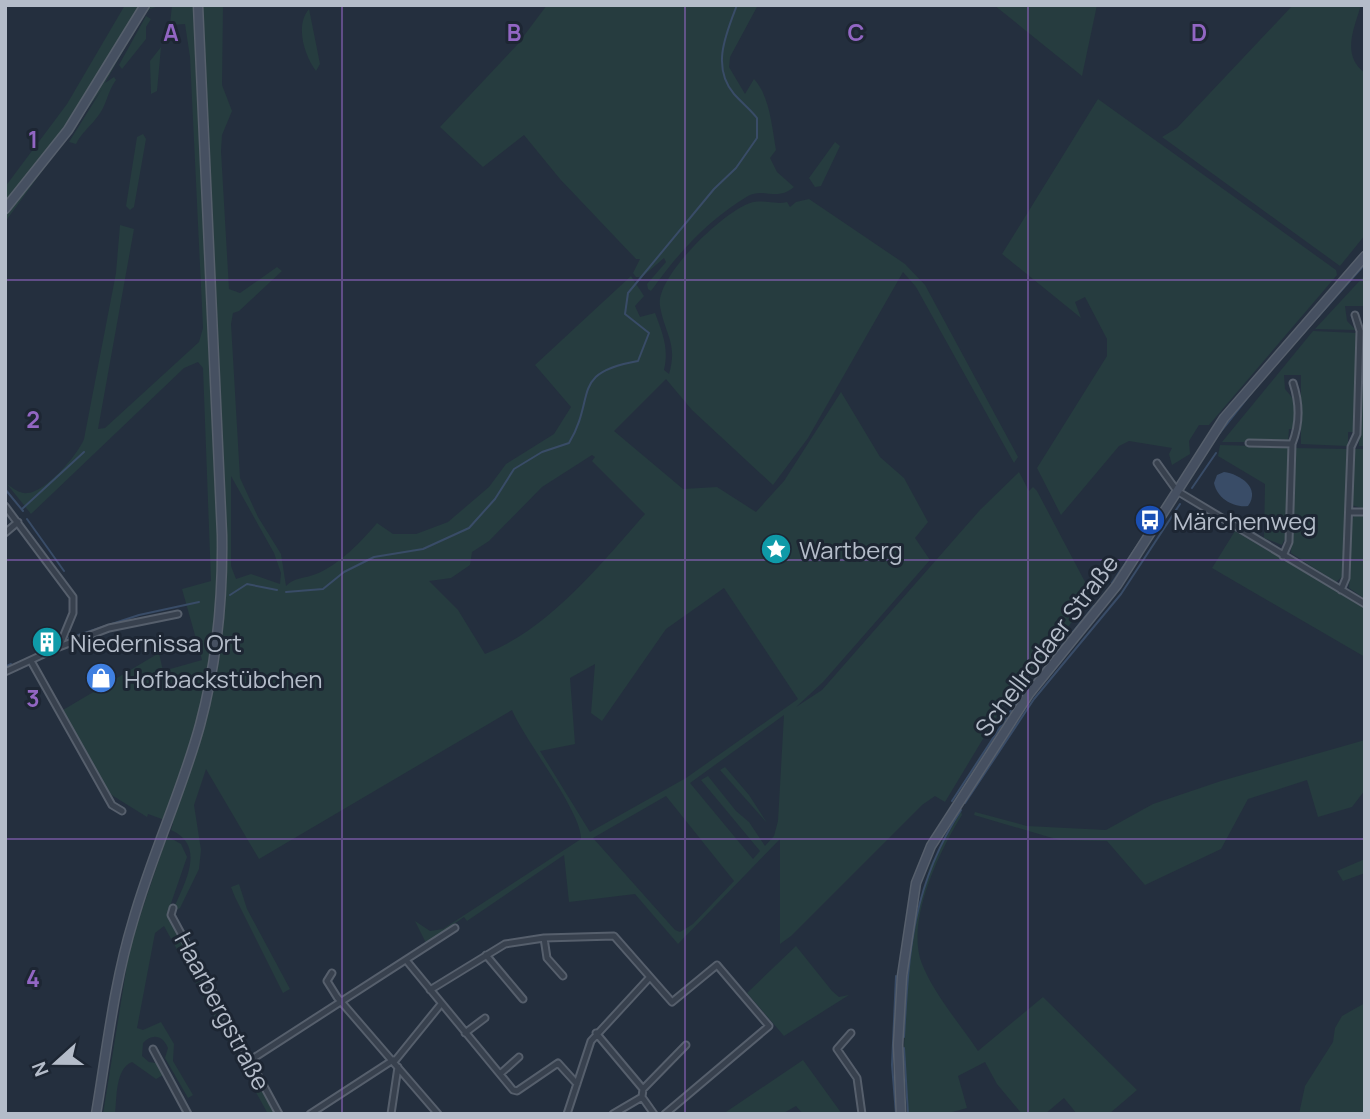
<svg xmlns="http://www.w3.org/2000/svg" width="1370" height="1119" font-family="Manrope,sans-serif">
<style>
.green{fill:#263c3f;fill-rule:evenodd}
.water{fill:#394c67}
.lines{fill:none;stroke-linecap:round;stroke-linejoin:round}
.stream{stroke:#394c67;stroke-width:2}
.street-casing{stroke:#565f6c;stroke-width:9}
.secondary-casing{stroke:#565f6c;stroke-width:11}
.street{stroke:#38414e;stroke-width:5}
.secondary{stroke:#465061;stroke-width:8}
.grid{fill:none;stroke:#9266c3;stroke-width:2;stroke-opacity:0.55}
.labels{text-anchor:middle;dominant-baseline:central;stroke-width:6;stroke-linejoin:round;paint-order:stroke}
.poi-label{font-size:24px;fill:#b4bcc9;stroke:#1d2633;text-anchor:start}
.street-label{font-size:24px;fill:#b4bcc9;stroke:#1d2633}
.grid-label{font-size:23px;text-anchor:middle;font-weight:bold;fill:#9266c3;stroke:#1d2633;stroke-width:6;stroke-linejoin:round;paint-order:stroke}
</style>
<rect width="100%" height="100%" fill="#242f3e"/>
<path class="green" d="M125 5H162L150 9 143 15 105 83 114 77 116 80C107 92 107 105 98 116 91 126 82 132 76 144L69 142 102 89 5 222V187L67 104Z
M172 5H223L222 85 232 111 222 135 221 151 229 289 240 293 277 267 282 271 239 311 233 313 231 324 240 478 258 517 281 554 286 586C295 577 304 579 316 574 339 565 362 541 377 523L393 534H416L448 522 489 487 506 464 554 434 571 407 535 365 631 276 644 296 635 306 640 317 655 313C663 334 669 349 664 370L669 374C678 343 665 335 660 306 655 277 723 212 750 203 763 199 775 205 787 202L790 207 796 202 809 199 905 264 925 285 1018 457 1014 463 916 287 903 272 808 438 773 485 692 410 666 379 614 431 683 489 717 487 756 512 784 481 841 392 880 457 904 478 928 522 915 538 930 560 823 682 796 707 822 690 980 510 1019 472 1029 491 1033 487 1037 491 1093 597 1007 699 945 802 935 796 922 805 791 936 780 944V839L678 944 635 894 569 902 564 855 467 921 464 917 426 943 415 921 430 931 443 929 581 839C582 812 525 741 512 710L259 859 206 769 194 805 201 850 199 869 180 908 172 912C183 886 208 846 171 830L173 823 148 814 147 817 110 794 63 710 159 653 163 671 202 660 182 589 211 581 203 368 198 362 184 368 31 514 7 484C14 489 20 494 28 493 45 492 78 455 84 439L116 273 120 225 134 229 98 429 105 428 199 342 203 328 190 57 185 24 170 25ZM592 455 595 457 592 461 645 514C600 565 549 629 485 654L458 610 429 581 451 578 470 565 472 552 489 541 542 487ZM231 476 274 553 281 573 280 584 251 574 236 579 231 566ZM724 588 798 699 686 778 590 832 540 751 575 744 570 678 595 664 591 713 602 721 666 629ZM784 715 778 821 774 836 765 846 749 822 736 811 708 776 701 780 760 851 753 859 690 783ZM666 796 734 881 693 924 680 932 675 930 593 838Z
M547 5H758L730 57 729 67 745 94 754 79C770 96 772 128 776 150L770 158 777 172 794 187C776 202 764 187 748 196 708 220 678 253 651 291L648 289 647 284 666 262 664 258 642 277H636L633 273 640 259H636L560 179 524 135 483 167 440 127 517 45Z
M994 5H1097L1082 76Z
M1293 5H1361C1354 29 1341 55 1365 73V235L1340 266 1162 137 1177 128Z
M309 9 320 64 316 71C304 55 295 25 309 9Z
M146 16 151 19 146 27V39L122 69 119 65Z
M161 47 157 91 151 94 150 61Z
M1098 99 1336 270 1337 275 1209 425H1199L1189 441 1190 454 1172 465 1169 454 1172 448 1129 441 1119 446 1061 515 1037 468 1107 356V339L1085 297 1075 302 1081 318 1002 254Z
M143 134 146 139 134 207 130 210 126 206 137 137Z
M835 142 840 146 821 186 815 187 809 178Z
M1365 275V330L1363 306H1345L1347 321 1356 330 1315 329Z
M1313 331 1357 333 1354 432H1348V446L1301 444V375H1284L1285 389 1295 401 1294 429H1289L1288 442H1222Z
M1363 333H1365V446H1359Z
M1220 445 1288 447 1285 538 1282 545 1264 538 1265 484 1218 456Z
M1294 448 1347 449 1343 576 1336 582 1291 553Z
M1353 449H1365V509L1351 505Z
M1355 515H1365V599L1349 588 1351 521Z
M1235 531 1365 608V657L1212 568Z
M1365 740V790L1352 807 1318 817 1307 780 1248 799 1221 849 1145 885 1107 841 1059 840 974 815 975 812 1027 826 1106 830 1153 804 1221 781Z
M725 767 749 795 767 823 720 770Z
M961 811 962 815C940 850 905 921 922 964 934 994 960 1024 978 1051L1043 997 1137 1090 1109 1114H1077L1064 1098 1045 1114H1022L997 1084 985 1062 958 1076 967 1108 945 1114H908L904 1048 908 968 916 920 930 866Z
M167 836 181 844 187 857 167 915 275 1114H268L164 926 155 933 137 1028 143 1030 161 1022 174 1044 173 1061 193 1095 188 1098 165 1058 168 1048C163 1035 152 1033 143 1043L142 1056 149 1062 156 1063 163 1075 156 1079 132 1062C115 1069 117 1098 115 1114H103L130 946Z
M1365 859V873L1343 881 1337 871Z
M239 884 247 909 290 989 283 993 235 897 231 887Z
M796 946 832 991 839 997 849 995 784 1036 747 993Z
M1365 1003V1114H1299L1305 1086 1333 1042 1335 1028 1342 1016Z
M803 1060 842 1114H803L796 1106 782 1114H723Z"/>
<path class="water" d="M1224 472C1240 474 1261 488 1248 506 1233 508 1217 498 1214 483L1217 475Z"/>
<g class="lines">
<path class="stream" d="M1298 339 1365 264
M1219 434 1253 391
M1192 488 1216 453
M5 489 23 511
M22 509 84 452
M27 519 64 571
M1112 583 1141 540
M286 592 323 589 344 572 374 557 423 549 469 528 495 499 514 469 542 452 569 443C597 396 569 373 638 361L649 333 625 314 628 293 714 189 736 168 757 138V118C750 109 742 103 734 94 711 67 726 34 737 5
M230 595 247 584 277 590
M1073 632 1094 606
M69 638 139 615 199 602
M5 667 11 664
M952 801 1012 709 1068 638
M965 803 1034 699 1121 594 1180 504
M904 1037C909 950 912 886 961 810
M904 1048 908 1114
M896 1114 892 1065 896 976"/>
<g class="street-casing">
<path id="street" d="M1249 443 1292 444
M1157 463 1177 491 1365 604
M5 506 73 597V613L59 647
M1349 512H1365
M5 533 18 522
M1283 556 1289 542 1292 444C1300 424 1300 404 1293 383
M1341 590 1346 578 1351 447 1357 434 1360 331 1355 315
M31 661 112 805 122 811
M5 672 59 647 109 628 178 614
M173 908 171 915 279 1114
M544 938 547 958 563 976
M486 955 523 999
M406 960 513 1090 517 1091 558 1063 577 1084
M332 973 327 981 337 997 438 1114
M430 990 505 944 544 938 614 936 672 1002 717 965 769 1026 665 1114
M465 1033 485 1018
M596 1033 643 1089 642 1097 613 1114
M851 1033 837 1049 857 1078 862 1114
M153 1049 188 1114
M249 1061 455 928
M394 1062 441 1004
M500 1074 519 1057
M643 1089 686 1045
M642 1097 654 1114
M310 1114 393 1060
M391 1114 398 1067
M567 1114 591 1041 650 977"/>
</g>
<g class="secondary-casing">
<path id="secondary" d="M5 209 68 130 145 5
M96 1114C107 1049 114 983 133 921 152 854 182 791 200 725 217 662 223 600 222 535L198 5
M901 1114 898 1045 902 976 916 883 931 846 1029 694 1117 585 1224 418 1365 256"/>
</g>
<use href="#street" class="street"/>
<use href="#secondary" class="secondary"/>
</g>
<path class="grid" d="M342 5V1114M685 5V1114M1028 5V1114M5 280H1365M5 560H1365M5 839H1365"/>
<defs>
<g id="bus-disc" transform="scale(1.575)"><circle r="9.5" fill="#1a4fb4" stroke="#1d2633"/><path d="M-5-6H5V4H4V6H2V4H-2V6H-4V4H-5ZM-3.5-4V0h7V-4ZM-3.5 1.2v1.5H-2V1.2ZM2 1.2v1.5H3.5V1.2Z" fill="#fff"/></g>
<g id="sight-disc" transform="scale(1.575)"><circle r="9.5" fill="#0f9aa8" stroke="#1d2633"/><path d="M0-6L1.8-2.2L6-1.7L2.9 1.2L3.7 5.4L0 3.3L-3.7 5.4L-2.9 1.2L-6-1.7L-1.8-2.2Z" fill="#fff"/></g>
<g id="building-disc" transform="scale(1.575)"><circle r="9.5" fill="#0f9aa8" stroke="#1d2633"/><path d="M-4-6H4V6H1V3H-1V6H-4ZM-2.5-4.3h1.7v1.8h-1.7ZM.8-4.3h1.7v1.8H.8ZM-2.5-1h1.7V.8h-1.7ZM.8-1h1.7V.8H.8Z" fill="#fff"/></g>
<g id="shop-disc" transform="scale(1.575)"><circle r="9.5" fill="#3f7fe0" stroke="#1d2633"/><path d="M-5-2.5h2.3a2.7 3.5 0 0 1 5.4 0H5L5.5 6h-11ZM-1.5-2.5h3a1.5 2.3 0 0 0-3 0Z" fill="#fff"/></g>
</defs>
<g fill-rule="evenodd">
<use href="#bus-disc" x="1150" y="520"/>
<use href="#sight-disc" x="776" y="549"/>
<use href="#building-disc" x="47" y="642"/>
<use href="#shop-disc" x="101" y="678"/>
</g>
<g class="labels">
<g class="poi-label">
<text x="1173" y="520">Märchenweg</text>
<text x="799" y="549">Wartberg</text>
<text x="70" y="642">Niedernissa Ort</text>
<text x="124" y="678">Hofbackstübchen</text>
</g>
<g class="street-label">
<text transform="translate(1046 645) rotate(-53)">Schellrodaer Straße</text>
<text transform="translate(223 1011) rotate(62)">Haarbergstraße</text>
</g>
</g>
<g class="grid-label">
<text x="171" y="41">A</text>
<text x="514" y="41">B</text>
<text x="856" y="41">C</text>
<text x="1199" y="41">D</text>
<text x="33" y="148">1</text>
<text x="33" y="428">2</text>
<text x="33" y="707">3</text>
<text x="33" y="987">4</text>
</g>
<rect width="1370" height="1119" fill="none" stroke="#b4bcc9" stroke-width="14"/>
<g transform="translate(56 1063) rotate(249)" stroke="#1d2633" stroke-width="5" paint-order="stroke">
<path d="M0-5L12 26L0 18L-12 26Z" fill="#b4bcc9"/>
<text y="-10" font-size="19" font-weight="bold" text-anchor="middle" fill="#b4bcc9">N</text>
</g>
</svg>
